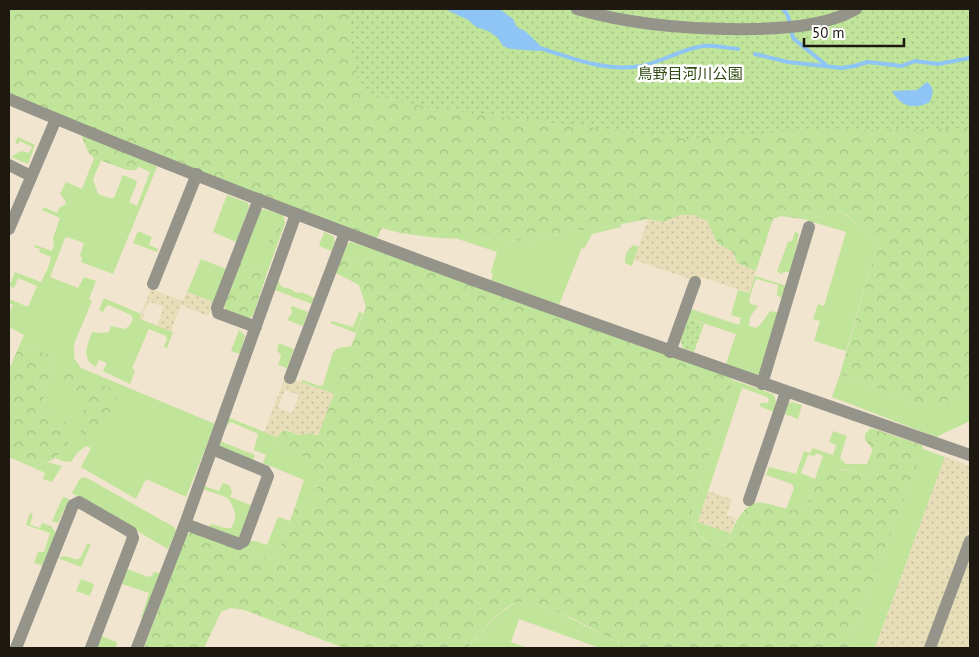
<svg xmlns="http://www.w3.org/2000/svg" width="979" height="657" font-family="'PT Sans','Noto Sans JP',sans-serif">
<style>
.grass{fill:#c0e49a;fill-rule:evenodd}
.forest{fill:url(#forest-crowns)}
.sand{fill:url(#sand-dots);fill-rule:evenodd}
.park{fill:url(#park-dots)}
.water{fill:#8ec5f5}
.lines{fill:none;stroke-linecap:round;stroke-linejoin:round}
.stream{stroke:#8ec5f5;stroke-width:4}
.minor{stroke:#95948a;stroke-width:12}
.tertiary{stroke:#95948a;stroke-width:12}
.labels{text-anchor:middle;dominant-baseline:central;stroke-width:5;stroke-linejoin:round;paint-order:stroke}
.park-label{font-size:15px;fill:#314912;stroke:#fff}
</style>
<defs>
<pattern id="forest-crowns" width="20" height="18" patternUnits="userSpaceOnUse" patternTransform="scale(1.25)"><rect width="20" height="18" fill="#c0e49a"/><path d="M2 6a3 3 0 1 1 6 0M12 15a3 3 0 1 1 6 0" fill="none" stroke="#a5c384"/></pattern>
<pattern id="sand-dots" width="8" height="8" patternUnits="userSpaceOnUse" patternTransform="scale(1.25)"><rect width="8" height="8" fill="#e7ddb8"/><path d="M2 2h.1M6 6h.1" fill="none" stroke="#c6bd9d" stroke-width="1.8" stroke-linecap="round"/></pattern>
<pattern id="park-dots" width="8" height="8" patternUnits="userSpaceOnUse" patternTransform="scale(1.25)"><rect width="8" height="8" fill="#c0e49a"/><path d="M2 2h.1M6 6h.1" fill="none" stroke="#a5c384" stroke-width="1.8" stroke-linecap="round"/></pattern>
</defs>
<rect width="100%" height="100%" fill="#f2e5cf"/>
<path class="grass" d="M18 137 35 145 28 164 11 157 21 151 29 153 32 147 20 141 18 144 15 143Z
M94 158 101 161 93 179 98 194 109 198H114L123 175 135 180 137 183 129 202 137 206 150 172 139 167 145 160 157 167 113 274 81 262 82 258 80 255 84 243 67 237 65 238 50 277 78 288 84 277 96 281 89 299 92 301 74 344V358L81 368 215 424 186 497 146 479 136 499 81 467 91 448 86 446 77 453 71 462 62 461 54 457 68 445 60 417 43 408 44 388 51 370 49 355 20 344 24 335 9 327V314L13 305 9 303V299L28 307 37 286 18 278 14 288 9 286V282H11L15 272 41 282 48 268 51 257 39 252 40 249 34 247 35 245 52 251 54 245 53 238 60 218 42 210 44 207 57 213 60 207 66 204 65 200 60 194 66 182 82 189Z
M227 195 248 203 249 208 236 242 213 232Z
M264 209 283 215 285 223 267 273 240 263 258 212Z
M842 212 871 235 876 249 846 351 814 341 820 321 813 319 818 304 824 306 846 232 803 219Z
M621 224V227L592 234 584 249 582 248 583 245 559 305 491 280 493 275 491 272 497 252 455 238 529 241 551 237 564 231 588 230Z
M138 231 152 237 149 245 158 249 157 252 133 243Z
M795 231 799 234 791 272H784L781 274 777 271 788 242 792 241Z
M324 232 333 236 335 241 332 251 319 246Z
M351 242 385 253 365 260 341 258 346 244Z
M634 245 639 247 632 266 625 263C625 255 627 249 634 245Z
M201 259 226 269 214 302 187 292Z
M755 276 787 286 783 299 777 295 778 285 757 279 755 281 749 300 751 304 758 306 750 317 749 326 756 328C763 324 765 317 770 311L779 313 762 372 757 375 726 364 736 334 688 318 691 309 739 325 741 318 731 315 738 290 749 293Z
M278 281 282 287 291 289 296 293 302 292 314 298 312 304 275 290Z
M104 298 141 314 140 319 173 332 167 348 164 347 167 339 166 336 149 329 132 368 135 370 130 384 103 371 107 363 99 360 96 367C80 359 88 344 92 332L103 333 109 332 111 326 125 329 130 325 133 319 131 315 109 305 106 306 103 312 99 310Z
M292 306 308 312 303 326 287 320C290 315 293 315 291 308Z
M359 312 363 313 356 333 330 323 332 321 353 327Z
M239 330 243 333 245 336 240 354 231 351Z
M279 343 294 349 287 368 278 365 281 356 277 350Z
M352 346 334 394 301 382 303 380 319 386 323 385 333 352 338 348Z
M840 374 920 405H940L970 389V421L936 437 832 397Z
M733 380 773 394 776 401 774 412 759 406 761 403H768L769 399 765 396 742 388 698 522 731 533 727 544C703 546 697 536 691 515Z
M792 402 802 405 798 419 785 414 788 404Z
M227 417 277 437 275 445 313 460 317 488 310 503 295 507 304 480 263 463 266 455 254 450 258 434 231 422C225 425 221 437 222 442L255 455 253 460 219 448 218 442Z
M833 431 847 436 840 458 846 464H867L873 449 876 459 875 468 866 475 843 469 820 474 810 498 803 510 794 511 786 509 794 488 792 484 766 475 769 467 796 474 804 451 810 453 813 448 833 455 836 445 829 442ZM816 453 823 456 815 479 801 473 808 455 815 456Z
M923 449 945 457 875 648H848Z
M47 462 62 466 52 482 43 479 45 473 32 467Z
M83 477 89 479 174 527 176 531 168 549 72 493 79 480Z
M223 483 229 485 232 491 230 497 253 506 242 535 237 538 207 527 212 524 225 528H231C239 516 234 509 228 498L203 489 204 486 219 491Z
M63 497 69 499 58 523 52 521Z
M30 513 33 514 30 525 40 528 42 523 51 526 56 533 44 566 34 563 38 552H44L50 533 26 525Z
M278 517 290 521 276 559 272 560 242 549 250 541H255L267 545Z
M87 543 91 544 81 567 58 558C75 551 77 573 87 543Z
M127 569 149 577 152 576 154 572 160 573 143 619 141 618 149 593 122 584Z
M81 579 94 584 90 596 76 591Z
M524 600 556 611 619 643 622 648H600L519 619 511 642 528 648H467C484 631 500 607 524 600Z
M101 636 117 642 116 648H96Z"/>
<path class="forest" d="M9 9H360L970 99V389L940 405H920L840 374 876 249 871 235 843 212 803 219 781 216 773 219 756 271 737 263 733 252 718 244 681 215 663 222 648 219 588 230 564 231 551 237 529 241 438 238 400 233 382 228 378 237 373 238 145 160 136 170H127L94 158 88 152 81 134 9 95Z
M276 227 280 228 281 232 276 247H274L269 242 273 228Z
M385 253 726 375 733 380 691 515C697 537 702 546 727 544 732 530 743 498 764 503 777 505 789 512 803 510L810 498 820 474C839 467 846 470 866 475L875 468C877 455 873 449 865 440V434L871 428 922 445 923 449 848 648H622L619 643C598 632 536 595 515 603 499 609 479 635 467 648H344L244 610 230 608 221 612 204 648H144L186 536 189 533 195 532 272 560 276 559 295 507 310 502 317 488 312 469V460L275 445C276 437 278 434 284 430L300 435 307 433 318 435 366 307 359 285 336 273 341 258 365 260Z
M240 263 267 273 253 316 247 319 227 311 224 306Z
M20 344 49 355 51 370 44 388 43 408 63 418 70 429 68 445 52 460 32 467 9 457V370Z
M59 373 83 375 102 386 112 388 116 399 112 409 94 436 84 438C77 427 80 418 85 408L83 399H73L56 384Z"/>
<path class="sand" d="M681 215H694L707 221 718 244 733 252 737 263 756 271 749 293 701 277 699 282 634 260 648 219 663 222Z
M151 289 183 301 182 303 187 292 214 302 208 316 181 305 171 331 139 319ZM150 302 164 307 157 325 143 320 145 315 142 313Z
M284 380 293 384 295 380 334 394 318 435 307 433 301 435 285 430 278 434 277 437 264 432ZM285 390 299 395 292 413 278 408Z
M945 457 970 466V527L925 648H875Z
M708 491 732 499 727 515 736 518 731 533 698 522Z
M970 556V648H936Z"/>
<path class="park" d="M346 9H970V128L781 132 686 139 430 108 360 91Z
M688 318 704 324 694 352 683 348 680 339Z"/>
<path class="water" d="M445 9H500L513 19 517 27 525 31 541 46 539 51 511 49 503 46 497 37 488 31 476 27 468 20Z
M927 82C935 88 933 93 930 102 914 110 901 107 892 91L917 90Z"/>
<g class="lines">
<path class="stream" d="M783 9C792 17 788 29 794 39L826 65
M540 48C571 58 601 70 634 67 659 65 679 49 703 46 715 45 727 48 738 49
M755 54 788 62 842 68 854 66 868 62 902 66 915 61 938 64 970 58"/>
<path class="minor" d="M577 9C635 26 695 30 755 29 788 28 826 26 856 9
M9 165 31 176
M9 229 56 119
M153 284 197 174
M256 327 218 313 217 308 259 199
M670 352 695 282
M290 378 345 233
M762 384 809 227
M749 500 786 392
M185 524 239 544 244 541 268 476 265 471 212 449
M16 648 73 505 79 502 131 532 133 538 91 648
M137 648 185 524 296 214
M930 648 970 541"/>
<path class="tertiary" d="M9 99C324 232 647 343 970 455"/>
</g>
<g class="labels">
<g class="park-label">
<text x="690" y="73">鳥野目河川公園</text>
</g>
</g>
<rect width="979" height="657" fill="none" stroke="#1d1810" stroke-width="20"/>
<path d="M804 38v8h100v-8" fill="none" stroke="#1d1810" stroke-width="2.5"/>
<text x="812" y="38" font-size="15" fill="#1d1810" stroke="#ffffff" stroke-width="4" paint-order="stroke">50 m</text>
</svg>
